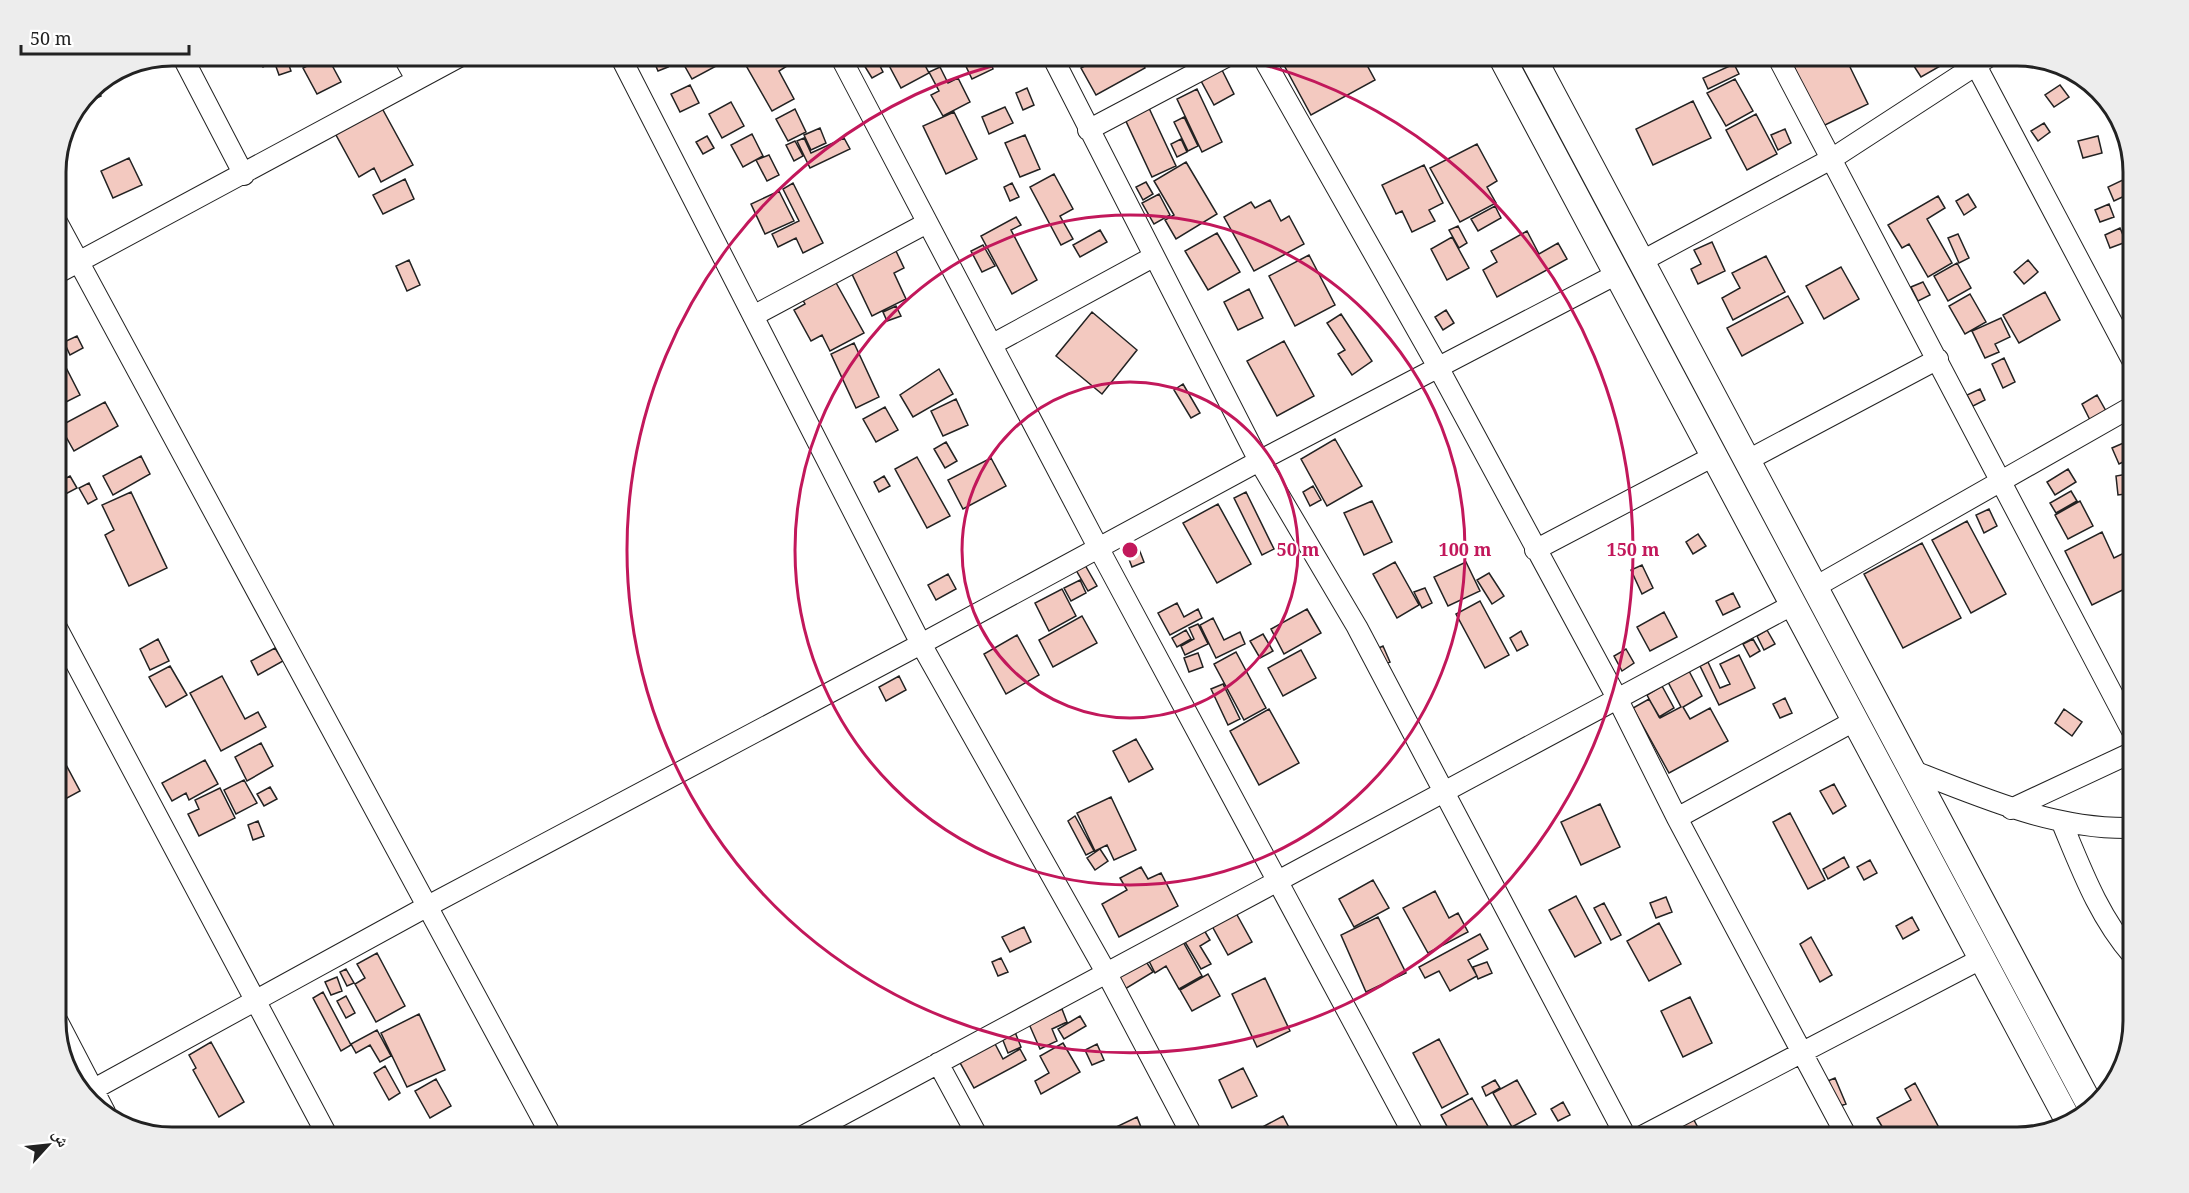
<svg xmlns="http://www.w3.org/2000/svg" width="2189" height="1193" font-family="'Noto Serif','Noto Naskh Arabic',serif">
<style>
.building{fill:#f3c9c0;stroke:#222;stroke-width:1.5}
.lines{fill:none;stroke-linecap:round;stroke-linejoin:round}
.minor-casing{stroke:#222;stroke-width:22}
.tertiary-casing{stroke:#222;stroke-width:28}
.minor{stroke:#fff;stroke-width:20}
.tertiary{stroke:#fff;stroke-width:26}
.ring{fill:none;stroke:#c2185b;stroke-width:3}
.rim{fill:none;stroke:#222;stroke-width:3}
.centre{fill:#c2185b;stroke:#fff;stroke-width:3}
.ring-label{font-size:18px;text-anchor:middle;font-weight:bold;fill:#c2185b;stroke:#fff;stroke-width:4.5;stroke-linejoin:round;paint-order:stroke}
</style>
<rect width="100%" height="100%" fill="#fff"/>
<path class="building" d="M256 56H273L275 60 263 67Z
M327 56 341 82 317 94 303 68Z
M655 56H663L668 67 658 71 652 57Z
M679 56H716L720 64 692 79Z
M755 56H781L787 66 779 71 794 99 772 111 744 62Z
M884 56H920L929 73 901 88Z
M961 56H987L993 69 972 79Z
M1093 56H1139L1145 68 1096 95 1081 68 1096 60Z
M1279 56H1362L1375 80 1311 115Z
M1817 56H1861L1863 59 1849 65 1868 104 1823 126 1794 67Z
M1926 56H1937L1942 65 1921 77 1912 63Z
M286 57 291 71 279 75 274 61Z
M876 58 883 72 872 78 864 65Z
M1734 64 1739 74 1708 89 1703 78Z
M940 67 948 83 958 78 970 102 943 116 931 95 939 91 929 72Z
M1221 68 1234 94 1214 105 1200 79Z
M1735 79 1753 111 1726 126 1707 93Z
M690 85 699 103 680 112 671 94Z
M2060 85 2069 97 2054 107 2045 95Z
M95 86 101 96 87 103 84 98Z
M1027 88 1034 105 1023 110 1016 93Z
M1197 89 1222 142 1202 152 1177 99Z
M377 99 413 165 381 182 374 168 359 177 330 124Z
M1693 101 1711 138 1653 165 1636 129Z
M731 102 744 126 722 138 709 114Z
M1148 106 1176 166 1152 177 1124 117Z
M1005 107 1013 123 989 134 982 117Z
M795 109 806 132 788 141 776 119Z
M954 112 977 159 946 174 923 126Z
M1756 114 1777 154 1747 170 1726 130Z
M1184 117 1198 146 1188 151 1174 122Z
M2044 123 2050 132 2038 141 2031 131Z
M820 128 826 143 811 150 804 135Z
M1785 129 1791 143 1778 150 1771 135Z
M752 134 763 156 743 167 731 145Z
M1025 135 1040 169 1020 177 1005 143Z
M707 136 714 148 703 154 696 142Z
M2098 136 2102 153 2083 158 2078 141Z
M804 138 811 153 844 138 850 149 810 168 797 141Z
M1181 139 1187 152 1177 157 1171 144Z
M795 141 803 156 794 161 786 145Z
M1477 144 1497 181 1487 187 1496 203 1460 222 1430 168Z
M769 155 779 175 767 181 756 160Z
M129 158 142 185 113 198 101 171Z
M1186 162 1217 214 1176 239 1165 220 1174 215 1154 181Z
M1424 165 1443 203 1429 210 1435 221 1412 232 1402 211 1396 214 1382 185Z
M1054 174 1073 209 1060 216 1073 239 1061 245 1030 187Z
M2129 177 2133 192 2114 201 2108 187Z
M405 179 414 199 383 214 373 195Z
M1146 182 1153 194 1143 200 1136 187Z
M793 183 823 243 803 253 796 238 778 247 772 234 799 221 783 189Z
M1012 183 1019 197 1010 201 1004 187Z
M779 191 794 221 765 234 751 204Z
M1159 194 1170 215 1154 224 1142 203Z
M1968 194 1976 207 1964 215 1956 201Z
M1938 196 1945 208 1927 219 1952 263 1928 277 1909 244 1902 248 1888 225Z
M1270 200 1281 221 1289 216 1304 244 1254 271 1224 217 1251 202 1255 208Z
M2109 204 2114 217 2100 222 2095 210Z
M1495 206 1501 218 1478 231 1471 219Z
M1016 217 1021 225 1011 230 1037 280 1012 294 981 236Z
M1458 226 1467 243 1459 248 1449 230Z
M2120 228 2126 242 2110 248 2105 235Z
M1100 230 1107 242 1080 257 1073 245Z
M1527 231 1539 254 1558 243 1567 259 1497 297 1483 270 1497 262 1491 251Z
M1217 233 1240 272 1208 290 1185 251Z
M1958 234 1969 258 1959 263 1948 238Z
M1452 237 1469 268 1447 280 1431 249Z
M1712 242 1725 271 1698 284 1691 269 1701 264 1694 250Z
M983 245 995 266 982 272 971 251Z
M896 251 904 268 894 273 906 299 872 316 851 272Z
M1309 255 1335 305 1295 326 1269 276Z
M1766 256 1785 292 1733 320 1722 298 1740 288 1732 273Z
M409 260 420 285 407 291 396 266Z
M2028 260 2038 272 2024 284 2014 272Z
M1957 263 1971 288 1948 301 1934 276Z
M1841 267 1859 299 1824 319 1806 286Z
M830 272 864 333 830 351 822 335 811 341 794 310 805 304 797 290Z
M1923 282 1930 295 1918 301 1911 287Z
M1249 289 1263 318 1238 330 1224 302Z
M2045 292 2060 320 2019 343 2003 315Z
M1970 294 1986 322 1965 334 1949 306Z
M1788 296 1803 323 1742 356 1727 328Z
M896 306 901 316 887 321 883 312Z
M1446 310 1454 323 1443 330 1435 317Z
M1092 312 1137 350 1102 394 1056 356Z
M1341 314 1372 361 1352 375 1338 354 1345 350 1327 323Z
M2001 318 2010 337 1995 344 1999 352 1985 358 1972 331Z
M77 336 83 348 70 355 64 342Z
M1284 341 1314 396 1277 416 1247 361Z
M854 343 879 397 856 408 831 354Z
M56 348 80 395 56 407Z
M2004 358 2015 382 2003 388 1992 364Z
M939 369 953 394 913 417 900 395Z
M1183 384 1200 413 1191 418 1174 390Z
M1980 389 1985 400 1973 406 1967 395Z
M2097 395 2106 411 2090 420 2082 404Z
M956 399 968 425 943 436 931 411Z
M105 402 118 426 74 451 60 426Z
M885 407 898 430 876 442 863 419Z
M1335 439 1362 486 1327 506 1301 459Z
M2128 441 2133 457 2119 464 2112 448Z
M946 442 957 461 945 468 934 449Z
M141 456 150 474 113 495 103 476Z
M917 457 950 516 927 528 895 469Z
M991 458 1006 486 963 509 948 480Z
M2068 469 2076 482 2055 495 2047 482Z
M2133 473V493L2118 495 2116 476Z
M70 476 77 488 56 499V480L57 483Z
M884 476 890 486 879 492 874 482Z
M89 483 97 499 88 504 79 488Z
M1313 486 1321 500 1310 506 1303 492Z
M2071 491 2077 501 2056 513 2050 503Z
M131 492 167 568 129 586 105 535 114 530 102 505Z
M1246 492 1274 549 1262 555 1234 498Z
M1372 501 1392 542 1364 555 1344 513Z
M2080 501 2093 526 2068 539 2055 515Z
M1218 504 1251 564 1217 583 1183 523Z
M1989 509 1997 526 1984 533 1976 515Z
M1967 521 2006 594 1971 613 1932 540Z
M2102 532 2114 558 2126 552 2132 564 2123 569 2131 586 2092 605 2065 551Z
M1698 534 1706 546 1693 554 1686 542Z
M1922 543 1961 618 1903 648 1864 574Z
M1139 549 1144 562 1132 567 1127 554Z
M1395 562 1419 605 1397 618 1373 574Z
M1466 562 1480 591 1448 606 1434 577Z
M1085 565 1097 586 1088 591 1076 570Z
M1642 565 1653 588 1642 594 1631 570Z
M1489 573 1504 596 1492 604 1477 580Z
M948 574 956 589 936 600 928 585Z
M1080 580 1086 593 1071 601 1064 588Z
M1425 588 1432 603 1422 608 1414 592Z
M1062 589 1076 616 1049 631 1035 603Z
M1733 593 1740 607 1723 615 1716 601Z
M1480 601 1509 655 1485 668 1456 614Z
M1177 603 1184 617 1198 609 1202 618 1170 635 1158 613Z
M1307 609 1321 633 1284 654 1271 629Z
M1664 612 1677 637 1650 651 1637 627Z
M1082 616 1097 643 1053 667 1039 640Z
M1213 618 1224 640 1240 632 1245 644 1216 658 1200 625Z
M1198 624 1208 644 1185 655 1181 646 1194 639 1189 628Z
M1186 630 1191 639 1177 647 1172 638Z
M1767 630 1775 644 1764 650 1757 636Z
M1521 631 1528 645 1517 651 1510 638Z
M1263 634 1273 651 1260 658 1250 641Z
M1017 635 1039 675 1006 694 984 654Z
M158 639 169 661 150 670 140 649Z
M1753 639 1760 651 1750 657 1743 644Z
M1383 646 1390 662 1374 668 1368 653Z
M275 648 283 661 258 675 251 661Z
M1626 649 1634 663 1622 671 1614 656Z
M1301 650 1316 678 1283 696 1268 668Z
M1236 652 1266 708 1244 720 1214 664Z
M1198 653 1203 667 1189 672 1184 658Z
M1739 655 1755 688 1719 705 1700 666 1708 662 1720 688 1730 684 1720 664Z
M170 666 187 695 166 707 149 677Z
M1689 671 1702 696 1683 707 1690 719 1710 708 1728 741 1669 773 1633 708 1649 699 1660 718 1681 707 1668 682Z
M222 676 245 719 258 712 266 727 221 751 190 693Z
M899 676 906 690 886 701 879 687Z
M1223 684 1240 719 1228 725 1211 689Z
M1662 686 1674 708 1659 717 1647 695Z
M1785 698 1792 713 1780 718 1773 704Z
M1269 709 1299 763 1259 785 1230 731Z
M2064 709 2082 722 2072 736 2055 723Z
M1136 739 1153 769 1129 782 1113 751Z
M261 743 273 766 247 781 235 757Z
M56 746 80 791 56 804Z
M205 760 218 784 189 800 186 793 172 801 162 783Z
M244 780 257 803 236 814 224 790Z
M1834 784 1846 806 1833 814 1820 791Z
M270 787 277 799 264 806 257 794Z
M220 788 235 818 199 836 188 814 199 809 195 800Z
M1111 797 1136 850 1114 860 1107 845 1095 851 1077 813Z
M1600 804 1620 847 1581 865 1561 822Z
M1790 813 1825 880 1808 889 1773 822Z
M1075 816 1094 851 1086 855 1068 821Z
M258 821 264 836 253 840 248 825Z
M1100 849 1108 861 1095 870 1087 858Z
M1844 857 1849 867 1828 879 1823 869Z
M1870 860 1877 873 1864 880 1857 867Z
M1141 867 1148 879 1161 873 1178 906 1119 937 1102 904 1127 890 1120 878Z
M1373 880 1389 908 1354 927 1339 899Z
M1435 891 1449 918 1458 913 1468 932 1428 953 1403 908Z
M1576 896 1601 943 1575 957 1549 910Z
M1666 897 1672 912 1656 918 1650 903Z
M1604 903 1621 935 1611 940 1594 908Z
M1236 913 1252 942 1228 955 1212 926Z
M1378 917 1406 973 1366 992 1341 935Z
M1912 917 1919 930 1903 939 1896 926Z
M1659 923 1681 964 1649 981 1627 941Z
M1024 927 1031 942 1010 952 1002 937Z
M1204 930 1210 940 1200 946 1211 964 1201 969 1185 942Z
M1480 934 1488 949 1468 960 1477 976 1450 991 1439 971 1425 978 1419 967Z
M1811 937 1832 975 1820 982 1800 944Z
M1182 940 1202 976 1179 989 1166 966 1155 973 1148 959Z
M377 953 405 1006 376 1022 355 984 365 978 357 964Z
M1001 958 1008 972 998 976 992 962Z
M1145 960 1153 972 1125 989 1118 978Z
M1487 962 1492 973 1478 979 1473 967Z
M346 969 354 983 347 986 340 972Z
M1208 974 1220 996 1192 1011 1180 990Z
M337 977 342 991 331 995 325 982Z
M1265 978 1290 1031 1257 1047 1232 994Z
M323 992 351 1045 341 1051 313 998Z
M346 996 355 1013 346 1018 337 1001Z
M1690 997 1712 1043 1683 1057 1661 1011Z
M1062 1009 1067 1022 1052 1029 1057 1041 1040 1049 1029 1024Z
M419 1014 445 1070 407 1087 381 1033Z
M1080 1016 1086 1026 1064 1039 1058 1029Z
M377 1030 391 1056 380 1062 370 1045 356 1053 351 1044Z
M1015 1032 1021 1047 1008 1053 1002 1038Z
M1439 1039 1468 1094 1442 1108 1413 1053Z
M993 1040 1003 1059 1020 1049 1026 1060 974 1088 958 1059Z
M211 1042 244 1102 219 1117 193 1070 196 1068 189 1055Z
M1063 1043 1080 1072 1041 1094 1035 1081 1049 1073 1040 1056Z
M1097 1044 1104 1060 1092 1065 1085 1050Z
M385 1066 400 1093 389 1100 374 1073Z
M1243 1068 1257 1096 1232 1108 1219 1080Z
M1835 1078 1846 1104 1834 1108 1823 1083Z
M436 1079 451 1106 430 1118 415 1091Z
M1495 1080 1500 1088 1486 1096 1482 1087Z
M1517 1080 1536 1114 1512 1127 1493 1093Z
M1915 1083 1944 1137H1883L1887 1135 1877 1118 1911 1100 1905 1089Z
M1472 1098 1494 1137H1445L1451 1134 1441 1115Z
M1563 1102 1570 1115 1558 1121 1551 1109Z
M1687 1107 1703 1137H1638Z
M1283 1116 1294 1137H1244Z
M1137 1117 1143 1132 1131 1137H1119L1114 1128Z"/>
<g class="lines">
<g class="minor-casing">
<path id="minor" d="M182 56 244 175
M403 56 416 79
M620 56 921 644 1107 974 1193 1137
M840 56 1099 549 1415 1137
M1052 56 1259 461 1357 627 1626 1137
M1262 56 1438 367 1617 698 1677 818 1847 1137
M1777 56 2133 733
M1971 56 2133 362
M1088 130 1228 56
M56 220 552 1137
M1642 261 1833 158 1990 56
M56 274 461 56
M753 316 927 223
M993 344 1153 257
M1746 461 1938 359
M1535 550 1714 456
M1815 587 2133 406
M56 626 328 1137
M1911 770C1984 798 2054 830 2133 828
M2011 809 2133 752
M1677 818 1856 720
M2062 823C2082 871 2099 917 2133 956
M56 1018 105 1112
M938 1063 978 1137
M85 1094 426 907 921 644 1259 461 1617 274
M801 1137 1794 604
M1640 1137 1981 959"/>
</g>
<g class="tertiary-casing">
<path id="tertiary" d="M1501 56 2069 1122
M1532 56 2091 1107"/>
</g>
<use href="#minor" class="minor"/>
<use href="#tertiary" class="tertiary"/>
</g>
<g class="ring">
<circle cx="1130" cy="550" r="168"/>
<circle cx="1130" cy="550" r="335"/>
<path d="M1226 56A503 503 0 1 1 1034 56"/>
</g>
<path d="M0 0H2189V1193H0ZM172 66H2017A106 106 0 0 1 2123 172V1021A106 106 0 0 1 2017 1127H172A106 106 0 0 1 66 1021V172A106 106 0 0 1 172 66Z" fill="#ededed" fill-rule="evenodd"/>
<path class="rim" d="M172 66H2017A106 106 0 0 1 2123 172V1021A106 106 0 0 1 2017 1127H172A106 106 0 0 1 66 1021V172A106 106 0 0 1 172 66Z"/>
<circle cx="1130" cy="550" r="9" class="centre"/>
<g class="ring-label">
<text x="1298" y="556">50 m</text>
<text x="1465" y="556">100 m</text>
<text x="1633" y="556">150 m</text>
</g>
<g transform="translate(48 1145) rotate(63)" stroke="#ffffff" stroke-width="4.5" paint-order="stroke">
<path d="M0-4.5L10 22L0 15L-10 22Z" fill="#222222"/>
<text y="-9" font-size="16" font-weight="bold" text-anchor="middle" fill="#222222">ش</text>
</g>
<path d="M21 45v9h168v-9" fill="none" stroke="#222222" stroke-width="3"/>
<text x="30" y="45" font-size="18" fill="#222222" stroke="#ffffff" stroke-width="4.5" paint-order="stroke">50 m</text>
</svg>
